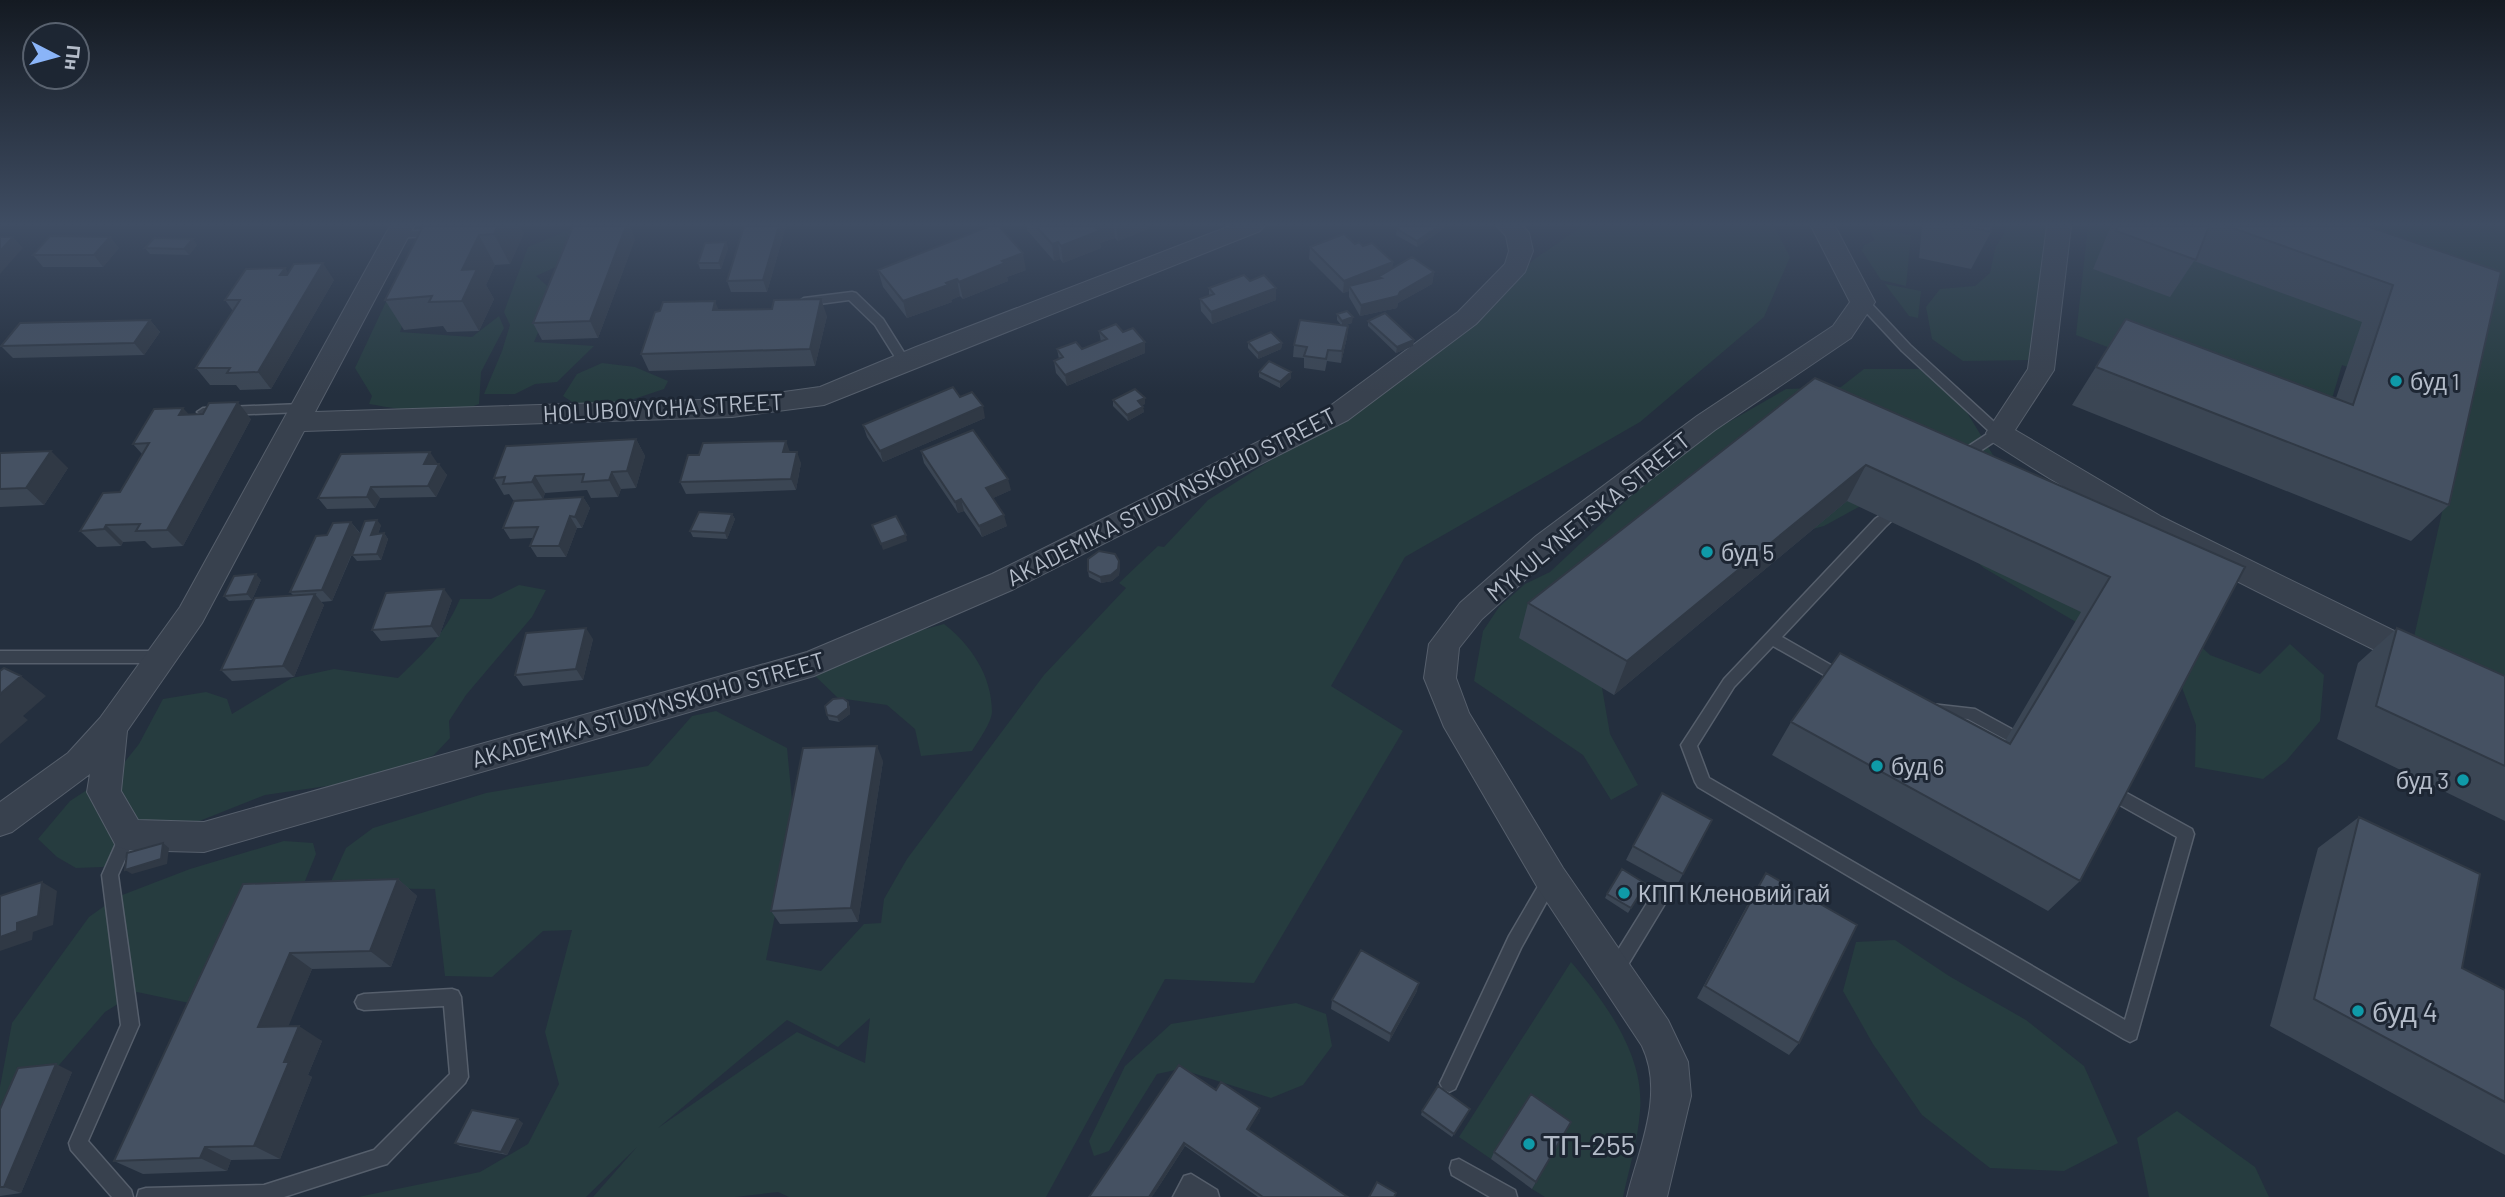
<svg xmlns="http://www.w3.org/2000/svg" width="2505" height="1197" font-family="Barlow,sans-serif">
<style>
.green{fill:#263c3f;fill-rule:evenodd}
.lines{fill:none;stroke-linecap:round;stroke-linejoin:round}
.lane-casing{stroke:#565f6c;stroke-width:3}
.street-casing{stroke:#565f6c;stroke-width:2}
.lane{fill:#38414e;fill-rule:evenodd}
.street{fill:#38414e;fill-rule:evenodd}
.wall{fill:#3b4654}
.shaded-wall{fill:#303945}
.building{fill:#455162;stroke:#303945;stroke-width:2}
.culture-dot{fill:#0f9aa8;stroke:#1d2633;stroke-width:2.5}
.labels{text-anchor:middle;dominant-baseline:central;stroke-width:6;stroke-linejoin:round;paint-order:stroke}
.poi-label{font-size:23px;fill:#b4bcc9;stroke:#1d2633;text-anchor:start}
.street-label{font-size:23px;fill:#b4bcc9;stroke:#1d2633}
.near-poi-label{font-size:28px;fill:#b4bcc9;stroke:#1d2633;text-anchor:start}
</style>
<rect width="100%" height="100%" fill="#242f3e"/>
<path class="green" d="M1583 226H1774L1790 257 1764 317 1640 422 1405 557 1331 686 1403 731 1254 983 1165 979 1046 1197H789L778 1192 735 1197H593L637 1147 586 1197H358L480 1172 528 1144 559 1084 545 1032 572 930 543 931 492 977 445 976 435 889 328 888 346 848 373 828 486 793 648 766 692 716 716 711 787 748 794 821 766 960 821 971 864 924 881 923 884 899 907 859 1044 675 1126 588 1119 583 1158 546 1164 547 1208 500 1387 386 1536 258ZM870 1018 865 1063 797 1032 658 1128 787 1020 838 1047Z
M2008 226H2051L2034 360 1963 361 1932 339 1926 307 1940 289 1975 286 1990 273 1995 249Z
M2088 226H2505V680L2414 637 2465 410 2342 365 2323 429 2076 335Z
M576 227 558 266 536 276 555 293 534 342 594 346 557 382 535 384 515 394H484L502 351 510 325 504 312 528 247Z
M1872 228 1911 235 1906 286 1881 280 1862 251 1864 245 1875 240 1870 231Z
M416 283 400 332 472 337 499 316 504 328 481 372 479 404C446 418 404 410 369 404L372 396 355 368 391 291Z
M1885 284 1921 291 1918 318 1909 316Z
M602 363 635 367 668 381 664 389 604 409H583L563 396 577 374Z
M1864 369H1924L1963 406 1993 455 2014 471 2210 655 2260 674 2290 644 2324 675 2320 721 2286 761 2263 779 2195 767 2196 725 2174 666 2117 646 1984 568 1942 532 1866 503 1824 526 1776 539 1601 682 1610 734 1638 785 1611 800 1583 755 1474 681 1483 631 1499 607 1525 584 1550 572 1647 481 1708 434 1786 389 1841 387Z
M519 585 546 590 532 617 466 695 449 721 450 738 434 755 389 777 265 795 139 845 103 867 76 868 57 857 38 839 70 801 119 769 139 744 163 699 206 692 227 699 232 714 292 678 334 669 398 678C425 652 445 634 460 599H491Z
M944 624C971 645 992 676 992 712 991 724 978 741 972 751L921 756 915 729 887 705 838 698 811 672 870 644Z
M284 841 313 843 316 854 305 881 240 905 189 1003 137 992 105 1012 20 1110 0 1155V1087L12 1023 89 917 117 897 190 869Z
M1895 940 1949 976 2026 1020 2084 1066 2118 1143 2064 1171 1990 1168 1922 1115 1873 1044 1843 991 1856 942Z
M1571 962C1605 1002 1645 1055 1640 1111 1638 1140 1629 1169 1623 1197H1545L1532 1189 1566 1130 1527 1102 1491 1159 1459 1137Z
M1296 1003 1326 1014 1332 1046 1303 1085 1271 1098 1180 1069 1157 1074 1109 1151 1094 1156 1089 1141 1125 1066 1171 1024Z
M2177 1111 2255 1167 2269 1197H2149L2137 1138Z"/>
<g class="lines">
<g class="lane-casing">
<path id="lane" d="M437 230 443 233 441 235 397 238 391 235 397 232Z
M852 292 856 293 883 319 910 362 908 365H900L875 325 849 300 804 306 798 302 804 298Z
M1863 298 1867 299 1910 345 2003 430 2005 433 2003 436 1965 461H1955L1954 458 1955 455 1990 432 1902 351 1859 305 1857 302Z
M301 404 307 408 301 412 203 416 197 412 203 408Z
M1898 503 1905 508 1885 527 1782 637 1850 676 1852 680 1850 684 1845 686 1840 684 1773 646 1734 687 1697 746 1709 778 2125 1020 2177 837 2102 795 2099 790 2102 785 2107 783 2112 785 2192 829 2194 834 2136 1039 2130 1042 2124 1039 1698 787 1695 782 1681 745 1724 679 1875 519Z
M0 651H160L165 653 167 657 165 661 160 663H0Z
M1931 704 1975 709 2030 739 2033 744 2030 749 2025 750 1968 719 1926 714 1924 710 1926 706Z
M128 828 134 830 136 835 118 875 139 1025 88 1141 131 1190 133 1197H112L71 1150 69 1143 121 1025 102 875 122 830Z
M1550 874 1556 876 1558 881 1521 948 1455 1089 1449 1092 1443 1089 1440 1083 1443 1077 1509 936 1544 876Z
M1663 884 1669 887 1671 892 1669 897 1620 978 1614 980 1608 978 1605 972 1608 966 1657 887Z
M452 989 458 991 461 997 468 1077 465 1083 387 1164 380 1166 284 1197H137L139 1190 146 1188 264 1185 374 1150 450 1074 444 1006 364 1010 358 1008 355 1002 358 996 364 994Z
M1459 1159 1515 1190 1517 1197H1490L1452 1175 1450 1168 1452 1161Z
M1191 1174 1217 1190 1219 1197H1173L1184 1176Z"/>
</g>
<g class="street-casing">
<path id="street" d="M390 226H414L315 412 732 399 820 387 916 347 1230 226H1264L1260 231 824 405 732 417 304 431 202 623 127 731 121 791 138 820 204 822 807 652 992 574 1330 406 1458 312 1505 264 1509 251 1506 236 1497 226H1523L1529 233 1533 251 1525 272 1476 324 1348 420 1012 590 814 676 204 852 128 850 116 846 87 792 90 774 12 832 0 836V802L68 753 100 718 180 607Z
M1811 226H1835L1875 302 1851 338 1715 430 1556 552 1482 619 1459 648 1456 678 1469 713 1563 868 1668 1020 1688 1062 1691 1096 1667 1197H1627C1639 1148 1665 1094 1642 1046L1539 890 1444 727 1424 678 1429 644 1460 603 1536 536 1697 416 1833 326 1850 302Z
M2047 226H2071L2054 370 2015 430 2162 517 2429 648 2433 657 2429 666 2418 670 2407 666C2265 595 2122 528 1989 440L1986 433 2028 369Z"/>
</g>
<use href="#lane" class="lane"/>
<use href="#street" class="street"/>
</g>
<path class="wall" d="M423 226 524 233 510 264 495 265 486 285 494 299 479 331 447 332 443 326 404 330 385 300Z
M744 226H786L767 292H731L727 281Z
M1027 226H1147L1148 229 1118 241 1115 238 1100 243 1101 248 1063 263 1060 259 1054 261 1027 230Z
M1401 226H1444L1443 229 1417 247 1396 235 1397 229Z
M1922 226H1991V232L1971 269 1919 258Z
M2111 226H2367L2501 272 2449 505 2411 541 2072 405 2126 319 2336 398 2362 322 2194 261 2170 297 2093 269Z
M110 237 119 248 103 267H43L33 255Z
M193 239 197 245 189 255 150 254 145 248Z
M635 239 598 338 542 340 533 323Z
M1355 244 1363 246 1393 262 1392 269 1434 272 1432 284 1398 303 1397 308 1360 316 1349 297V291L1343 293 1309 259 1310 247Z
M728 248 721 269H700L698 263Z
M285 268 288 273 334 280 271 389 240 390 236 385H210L196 368 233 311 225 300Z
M878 270H1026L1007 277 1008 281 963 299 960 296 951 300 952 302 907 318 883 287Z
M1250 281 1276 288V300L1212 324 1201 311 1200 299 1209 296V288Z
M719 310 827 316 815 366 649 371 641 354Z
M1337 314 1352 323 1346 325 1348 326 1347 337 1341 363 1327 361 1325 371 1304 368V358L1293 357 1294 345 1341 325 1337 320Z
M150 320 160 332 144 355 13 358 1 346Z
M1368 321 1414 340 1413 346 1396 353 1368 326Z
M1099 331 1123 332 1145 342V353L1067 386 1056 373 1054 361 1059 359 1057 349H1082L1101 342Z
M1248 342 1282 343 1281 349 1258 359 1248 348Z
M1259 372 1291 378 1280 388 1259 377Z
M1815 378 2245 567 2080 881 2048 911 1772 755 1791 722 2005 741 2081 612 1847 501 1614 695 1519 638 1528 603Z
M960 397 985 418 883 462 867 437 863 425Z
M1113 400 1145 404 1142 405 1144 412 1128 421 1113 406Z
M189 414 251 419 183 546 152 548 145 541 123 542 121 546 97 547 80 531 120 492 142 454 133 444Z
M636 439 645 456 636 488 621 489 618 497 591 498 587 490 545 493 543 499 513 500 509 494 504 495 494 478Z
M921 451 1011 490 993 498 1007 526 982 537 964 511 958 513 924 463Z
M790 452 801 463 796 490 686 494 680 482 699 455Z
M0 453 68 468 44 505 0 507Z
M438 464 447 475 436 497 380 498 375 508 327 509 318 498Z
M583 497 590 508 582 528H577L566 557H537L530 546 533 538 510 539 503 528Z
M732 514 735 519 727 539 693 537 690 531Z
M351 522 360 533 381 525 378 534 384 533 388 539 381 560 357 561 352 555 359 538 332 601 321 602 324 605 294 677 232 681 221 670 293 595 290 592Z
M1119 561 1120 566 1119 575 1112 581 1101 583 1089 577 1088 571Z
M261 580 252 600 229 601 224 596Z
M452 600 439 637 381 641 372 630Z
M2397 628 2505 676V821L2337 739 2358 663Z
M593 639 583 680 523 686 515 675Z
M848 702 850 708V714L839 722 829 720 827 715Z
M883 761 858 922 780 924 771 911Z
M2359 817 2462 968 2505 990V1155L2270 1026 2318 848Z
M1712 820 1676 887 1626 860 1633 846Z
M1766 873 1799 1043 1789 1055 1697 998 1757 887Z
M398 879 417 896 391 967 312 969 288 1026 322 1041 308 1075 312 1077 280 1159 231 1160 227 1171 143 1174 114 1161 243 884Z
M1646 884 1628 913 1605 898 1607 894Z
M1417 991 1389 1042 1331 1009 1332 1000Z
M72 1072 21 1193 0 1196V1109Z
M1216 1090 1260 1108V1111L1248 1130 1348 1197H1258L1185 1146 1152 1197Z
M1422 1111 1468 1113 1452 1137 1421 1115Z
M1571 1122 1532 1189 1491 1159 1494 1152Z
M523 1123 507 1155 460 1146 455 1143Z"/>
<path class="shaded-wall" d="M498 226H520L524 233 510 264 494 234Z
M626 226H630L635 239 598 338 590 321Z
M779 226H786L767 292 763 280Z
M1098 226H1114L1115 238 1100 243 1101 248 1063 263 1061 246Z
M1116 226H1147L1148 229 1118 241Z
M1439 226H1444L1443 229 1417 247V241Z
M479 235 495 265 486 285 494 299 479 331 462 301V270Z
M13 237 23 248 0 274V251Z
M110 237 119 248 103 267 94 255Z
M193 239 197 245 189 255 184 249Z
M726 242 728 248 721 269 719 263Z
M1058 242 1060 259 1054 261 1052 244Z
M1023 253 1026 270 1007 277 1008 281 963 299 959 282 1002 261Z
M1393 262 1391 274 1378 277V279L1349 286V291L1343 293 1344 281Z
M323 263 334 280 271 389 258 372Z
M285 268 296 285 280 275Z
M1434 272 1432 284 1398 303 1397 308 1360 316 1361 305 1400 292Z
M957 279 960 296 951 300 952 302 907 318 903 301Z
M1276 288V300L1212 324 1211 312Z
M821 299 827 316 815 366 810 349Z
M715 301 722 318 713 310Z
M1353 317 1352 323 1342 326V321Z
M150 320 160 332 144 355 134 343Z
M1348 326 1347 337 1341 363 1342 351Z
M1414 340 1413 346 1396 353 1397 347Z
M1145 342V353L1067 386 1065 375Z
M1282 343 1281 349 1258 359V353Z
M1291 372V378L1280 388V382Z
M1145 398V404L1138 407V401Z
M238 402 251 419 183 546 167 530Z
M983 406 985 418 883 462 880 451Z
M1143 407 1144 412 1128 421 1127 415Z
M183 408 198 424 179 415Z
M636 439 645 456 636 488 627 471Z
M786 441 790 452H783Z
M51 451 68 468 44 505 26 488Z
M430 452 438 464H424Z
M797 452 801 463 796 490 791 479Z
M439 464 447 475 436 497 428 486Z
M1866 465 1847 501 1614 695 1627 661Z
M612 472 621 489 618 497 609 480Z
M535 476 545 493 543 499 532 482Z
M1008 479 1011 490 989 500 986 488Z
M371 487 380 498 375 508 367 497Z
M583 497 590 508 582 528 575 517Z
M961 499 964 511 958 513 955 502Z
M732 514 735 519 727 539 725 533Z
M1004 515 1007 526 982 537 979 526Z
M570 516 577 528 566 557 559 546Z
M377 520 381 525 376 540 371 535Z
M351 522 360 534 332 601 322 590Z
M106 525 123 542 121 546 104 529Z
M384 533 388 539 381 560 377 554Z
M906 535 907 541 883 550 881 544Z
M1119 561 1120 566 1119 575 1112 581 1101 583 1100 577Z
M256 574 261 580 252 600 247 594Z
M444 589 452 600 439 637 431 626Z
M315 594 324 605 294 677 283 666Z
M586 628 593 639 583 680 576 669Z
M21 676 46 696 23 716 28 720 0 744V694Z
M848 702 850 708V714L839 722 837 717Z
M877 746 883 761 858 922 851 908Z
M163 843 169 848 167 864 132 874 125 870Z
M398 879 417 896 391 967 370 951Z
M42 882 57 891 53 925 33 932 32 940 0 951V937L17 923Z
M290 953 312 969 282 1042 258 1027Z
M1419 983 1417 991 1389 1042 1391 1034Z
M299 1026 322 1041 308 1075 312 1077 280 1159 254 1146 284 1062Z
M56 1064 72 1072 21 1193 4 1187Z
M1260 1108V1111L1247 1133V1129Z
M518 1119 523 1123 507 1155 501 1152Z
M1184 1143 1185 1146 1152 1197H1149Z
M205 1147 231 1160 227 1171 200 1158Z"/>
<path class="building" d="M423 226H498L494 234 479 235 462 270 477 269 462 301 429 302 432 296 385 300Z
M573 226H626L590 321 533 323Z
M744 226H779L763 280 727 281Z
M990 226H999L1023 253 1002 261 1005 263 959 282 957 279 946 283 948 285 903 301 878 270Z
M1036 226H1098L1096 227 1099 231 1061 246 1058 242 1052 244Z
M1401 226H1439L1417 241 1397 229Z
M1965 226H1991V232Z
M2118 226H2209L2196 260 2116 231Z
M2227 226H2367L2501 272 2449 505 2096 367 2126 319 2353 405 2393 285Z
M1344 234 1355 244 1359 242 1363 246 1372 243 1393 262 1344 281 1310 247Z
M50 236 110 237 94 255H33Z
M0 237H13L0 251Z
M154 238 193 239 184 249 145 248Z
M726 242 719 263H698L705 243Z
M1412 257 1434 272 1400 292 1398 296 1361 305 1349 286 1381 278 1378 277Z
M323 263 258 372 227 373 230 368H196L240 300H225L246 269 285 268 280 275H287L294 264Z
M1244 275 1250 281 1264 275 1276 288 1211 312 1200 299 1214 294 1209 288Z
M821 299 810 349 641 354 655 312 660 311 663 302 715 301 713 310 772 309 774 300Z
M1347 311 1353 317 1342 321 1337 314Z
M1385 313 1414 340 1397 347 1368 321Z
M150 320 134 343 1 346 20 323Z
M1300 320 1348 326 1342 351 1328 350 1326 359 1304 356 1307 347 1294 345Z
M1116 324 1123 332 1133 328 1145 342 1065 375 1054 361 1063 357 1057 349 1076 342 1082 349 1107 339 1099 331Z
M1271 332 1282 343 1258 353 1248 342Z
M1269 361 1291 372 1280 382 1259 372Z
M1815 378 2245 567 2080 881 1791 722 1840 653 2010 744 2110 577 1866 465 1627 661 1528 603Z
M953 387 960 397 972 392 983 406 880 451 863 425Z
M1135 389 1145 398 1138 401 1143 407 1127 415 1113 400Z
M238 402 167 530 136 531 140 524 106 525 104 529 80 531 103 493 120 492 149 443 133 444 154 409 183 408 179 415 203 414 209 403Z
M973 430 1008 479 986 488 1004 515 979 526 961 499 955 502 921 451Z
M636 439 627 471 612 472 609 480 582 482 584 474 535 476 532 482 503 484 505 477 494 478 506 446Z
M786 441 783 452H797L791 479 680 482 688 455H699L703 443Z
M51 451 26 488 0 489V453Z
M430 452 424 464H439L428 486 371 487 367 497 318 498 341 454Z
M583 497 575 517 570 516 559 546H530L538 527 503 528 514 501Z
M699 512 732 514 725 533 690 531Z
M896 516 906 535 881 544 872 525Z
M377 520 371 535 384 533 377 554 352 555 365 521Z
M351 522 322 590 290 592 316 536 327 535 333 523Z
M1099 551 1115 554 1119 561 1118 569 1111 575 1100 577 1088 571V559Z
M256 574 247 594 224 596 234 576Z
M444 589 431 626 372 630 386 593Z
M315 594 283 666 221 670 255 598Z
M586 628 576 669 515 675 526 633Z
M2397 628 2505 676V766L2376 706Z
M4 668 21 676 0 694V671Z
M843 698 848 702V708L837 717 827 715 825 706 833 699Z
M877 746 851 908 771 911 803 748Z
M1662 793 1712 820 1683 874 1633 846Z
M2359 817 2480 874 2462 968 2505 990V1102L2314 999Z
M163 843 161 859 125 870 127 853Z
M1622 869 1646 884 1631 908 1607 894Z
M1766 873 1857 925 1799 1043 1705 986Z
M398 879 370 951 290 953 258 1027 299 1026 284 1062H289L254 1146 205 1147 200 1158 114 1161 243 884Z
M42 882 38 916 17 923V931L0 937V896Z
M1361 950 1419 983 1391 1034 1332 1000Z
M56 1064 4 1187H0V1109L18 1068Z
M1179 1065 1216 1090 1221 1082 1260 1108 1247 1129 1348 1197H1263L1184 1143 1149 1197H1089Z
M1438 1086 1470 1109 1454 1134 1422 1111Z
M1531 1094 1571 1122 1536 1182 1494 1152Z
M472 1110 518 1119 501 1152 455 1143Z
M1377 1182 1396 1193 1394 1197H1369Z"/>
<linearGradient id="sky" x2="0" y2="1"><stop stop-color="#141a22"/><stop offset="0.57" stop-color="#3f4d63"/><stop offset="1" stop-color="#3f4d63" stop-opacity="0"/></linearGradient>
<rect width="2505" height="394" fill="url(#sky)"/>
<g class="culture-dot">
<circle cx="2396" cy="381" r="7"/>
<circle cx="1707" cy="552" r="7"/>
<circle cx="1877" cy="766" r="7"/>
<circle cx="2463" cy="780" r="7"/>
<circle cx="1624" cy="893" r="7"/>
<circle cx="2358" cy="1011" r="7"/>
<circle cx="1529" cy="1144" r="7"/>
</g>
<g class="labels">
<g class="poi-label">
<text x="2410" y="381">буд 1</text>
<text x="1721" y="552">буд 5</text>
<text x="1891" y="766">буд 6</text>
<text x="2449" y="780" text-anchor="end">буд 3</text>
<text x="1638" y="893">КПП Кленовий гай</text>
</g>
<g class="street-label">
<text transform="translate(663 407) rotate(-3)">HOLUBOVYCHA STREET</text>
<text transform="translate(1171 496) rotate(-27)">AKADEMIKA STUDYNSKOHO STREET</text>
<text transform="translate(1588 516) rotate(-39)">MYKULYNETSKA STREET</text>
<text transform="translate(648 709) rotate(-16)">AKADEMIKA STUDYNSKOHO STREET</text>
</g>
<g class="near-poi-label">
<text x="2372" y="1011">буд 4</text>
<text x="1543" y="1144">ТП-255</text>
</g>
</g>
<g transform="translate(56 56) rotate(96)"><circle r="33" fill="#1d2633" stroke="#59626f" stroke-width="2"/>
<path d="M0-5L12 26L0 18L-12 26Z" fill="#8ab4f8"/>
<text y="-10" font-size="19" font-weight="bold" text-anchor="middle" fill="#b4bcc9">Пн</text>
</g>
</svg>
